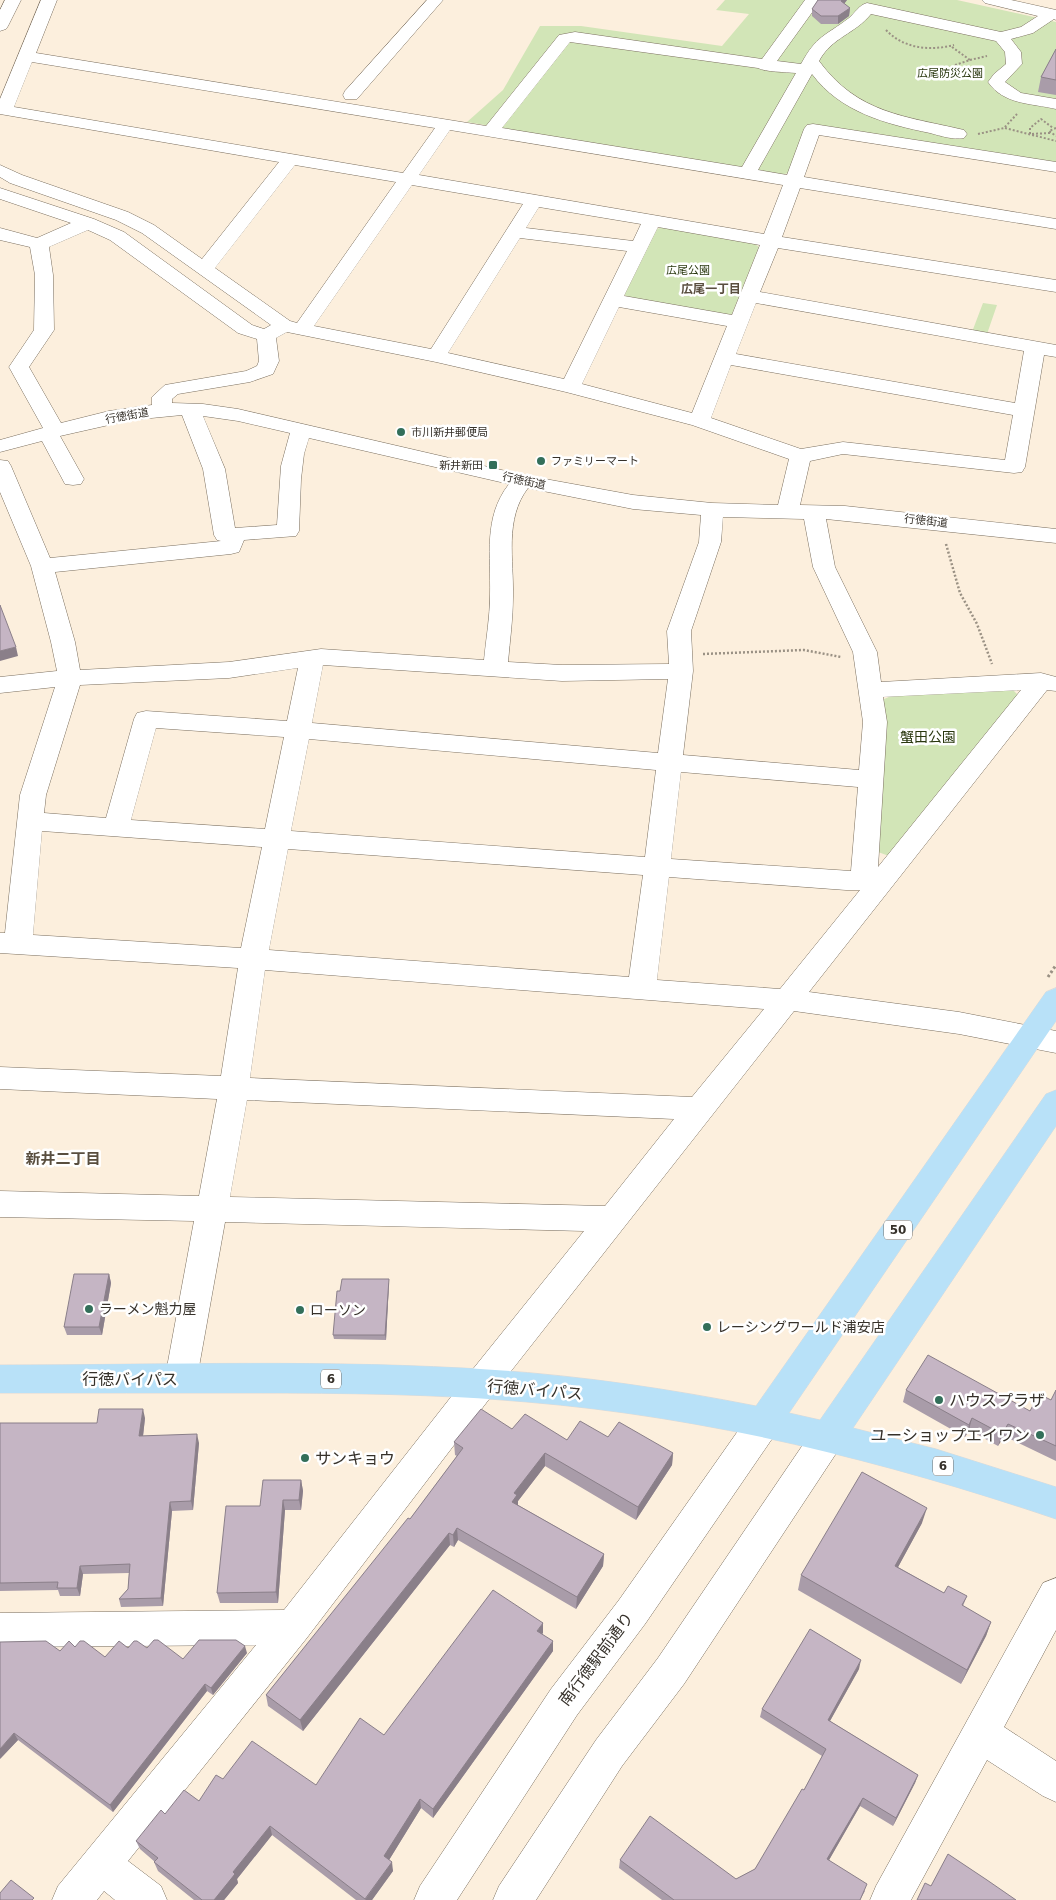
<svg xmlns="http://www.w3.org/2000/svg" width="1056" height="1900" font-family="'DejaVu Sans','Noto Sans JP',sans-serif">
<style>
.green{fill:#d2e5b7}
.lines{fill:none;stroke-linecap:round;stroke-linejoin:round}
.minor-casing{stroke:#7b6f5f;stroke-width:1}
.major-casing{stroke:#dbdad9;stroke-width:1}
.path-far2{stroke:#9a9184;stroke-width:2;stroke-dasharray:2 2;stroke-linecap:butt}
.path-far1{stroke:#9a9184;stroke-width:2.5;stroke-dasharray:2 2;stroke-linecap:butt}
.path{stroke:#9a9184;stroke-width:3;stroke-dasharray:2.5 2.5;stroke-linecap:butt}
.minor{fill:#fff;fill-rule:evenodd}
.major{fill:#b8e1f8;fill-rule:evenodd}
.wall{fill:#a99ca9}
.shaded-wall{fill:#8a7f89}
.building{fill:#c5b5c4;stroke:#8a7f89}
.poi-dot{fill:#336f5a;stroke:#fff;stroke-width:2}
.labels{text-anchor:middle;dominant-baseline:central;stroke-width:5;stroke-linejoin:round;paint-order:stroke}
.far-park-label{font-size:11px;fill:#2a380f;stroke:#fff}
.far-street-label{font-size:11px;fill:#36312a;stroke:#fff}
.far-poi-label{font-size:11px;fill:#36312a;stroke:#fff;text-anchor:start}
.far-neighbourhood-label{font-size:12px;font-weight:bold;fill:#594e3f;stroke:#fff}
.shield{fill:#fff;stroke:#726f6a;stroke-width:1}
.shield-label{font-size:12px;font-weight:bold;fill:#36312a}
.park-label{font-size:14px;fill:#2a380f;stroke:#fff}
.poi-label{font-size:14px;fill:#36312a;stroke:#fff;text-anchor:start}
.neighbourhood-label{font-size:15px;font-weight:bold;fill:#594e3f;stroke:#fff}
.near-street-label{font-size:16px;fill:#36312a;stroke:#fff}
.near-poi-label{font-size:16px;fill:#36312a;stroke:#fff;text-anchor:start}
</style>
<rect width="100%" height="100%" fill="#fcefdd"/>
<path class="green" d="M725 0H957L1056 22V163L806 125 789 173 780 175 467 122 503 90 540 26H581L722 46 749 14 716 10Z
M663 227 755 244 759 247 732 314 723 315 628 298 624 294 657 229Z
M983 303 997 305 987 334 972 332Z
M1012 689 1018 695 889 856 878 852 882 700 891 696Z"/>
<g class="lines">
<g class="minor-casing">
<path id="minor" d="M5 0H21L8 26 6 29 0 31V10Z
M41 0H57L36 53 486 126 559 35 575 32 762 59 805 0H821L777 61 801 64C817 35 824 37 849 18 855 13 859 5 867 3L1001 32 1021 27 1038 16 985 3 982 0H1011L1056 10V20L1054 19 1033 33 1011 39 1021 52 1022 64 1005 82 1021 93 1056 99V109C1031 103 1004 105 988 82L994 74 1006 64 1005 52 996 41 871 14C855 34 832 37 819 61 858 114 905 116 964 130L967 134 964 138C953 140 941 136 930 133 886 124 840 112 812 74L758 170 787 175 804 129 807 125 813 124 1056 162V172L819 135 804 177 1056 219V229L800 188 782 237 1056 280V292L778 248 760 292 1056 345V357L1044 355 1025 467 1022 472 1014 473 843 454 810 461 800 505 845 506 1056 529V543L826 519 835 567 877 652 881 682 1041 673 1056 677V691L1047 690 809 992 959 1012 1056 1031V1053L959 1034 794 1011 493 1394 306 1639 128 1861 161 1886 167 1900H115L104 1891 97 1900H52L58 1886 256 1645 0 1647V1613L284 1610 469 1374 584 1231 225 1222 197 1378 193 1388 181 1392 169 1388 165 1378 194 1221 0 1217V1191L199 1196 217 1099 0 1089V1067L221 1076 238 968 0 953V933H5L20 795 55 687 0 693V677L57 671 51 642 31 566 0 492V460L8 461 11 466 50 558 221 541 217 540 214 535 203 469 182 415 131 420 60 436 84 479 81 484 73 485 65 484 42 441 0 452V440L43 428 9 367 34 330 35 275 30 247 0 240V228L37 238 71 223 0 199V188L94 219 124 232 252 325 264 329 271 325 142 233 116 220 10 183 0 177V165L22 175 128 212 154 225 202 259 279 162 0 114V99ZM570 42 758 68C765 72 786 72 796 73L742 167 502 128ZM32 62 435 128 403 173 14 107ZM450 130 783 185 764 234 419 175ZM295 165 396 182 297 323 290 321 215 268ZM412 185 523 204 431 349 314 326ZM539 207 641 224 633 241 526 228ZM658 227 760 245 732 315 624 296ZM88 230 110 240 238 333 257 339 259 361 257 366 246 371 165 385 152 397V405L109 411 61 423 29 367 54 330 53 275 49 247ZM520 238 627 251 564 379 448 353ZM756 303 1024 351 1015 403 736 354ZM619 307 727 326 692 413 582 384ZM287 332 436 362 566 392 692 425 789 459 778 505 712 503 633 495 523 475 238 409 203 404 172 403V399L178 394 250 382 273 374 279 361 276 338ZM731 365 1013 415 1005 460 843 442 801 449 711 418ZM203 416 238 421 290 433 281 466 277 525 235 528 225 469ZM309 438 509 484C483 517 491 556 490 595 490 617 486 639 484 660L321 649 229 662 80 670 75 642 55 572 231 554 239 552 244 540 296 536 299 531 301 479 304 454ZM528 488 633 509 701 515 699 542 667 631 669 664 562 665 508 662C510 640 513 618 513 597 514 560 504 519 528 488ZM723 517 804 519 813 567 853 652 863 722 859 770 683 755 693 671 691 631 721 542ZM323 665 562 681 668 679 658 753 312 723ZM298 668 287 721 146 711 137 713 134 719 106 818 44 813 46 795 80 685 229 678ZM1021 690 878 867 887 722 883 697ZM156 728 284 737 265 829 131 820ZM309 739 656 770 645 857 291 831ZM681 772 858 787 851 871 671 859ZM42 831 262 847 241 948 33 935ZM288 849 643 875 629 977 269 950ZM669 877 846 890H860L780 989 657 980ZM265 970 764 1009 692 1097 250 1078ZM247 1100 674 1119 605 1206 230 1197Z
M427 0H443L357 99H345L343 95 345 91Z
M764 1407 776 1411 781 1422 776 1433 645 1624 577 1715 457 1900H414L420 1886 551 1689 619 1600 752 1411Z
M829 1420 841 1424 846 1435 841 1446 684 1684 622 1766 536 1900H493L499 1886 596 1740 658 1658 817 1424Z
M1056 1578V1630L1004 1727 1056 1761V1802L1043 1796 987 1760 911 1900H870L876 1886 1043 1583Z"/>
</g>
<g class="major-casing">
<path id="major" d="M1056 988V1021L789 1413 820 1420 1046 1094 1056 1090V1126L853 1428 936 1449 1056 1487V1519C885 1461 707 1417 527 1402 436 1394 344 1393 253 1393 169 1393 84 1393 0 1393V1365C165 1365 331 1359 495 1370 582 1376 670 1389 756 1406L1046 992Z"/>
</g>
<path class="path-far2" d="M886 30C904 49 930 51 954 45
M952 47 970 60 955 65 952 68 954 72 968 77 979 75
M970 60 987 56
M1005 128 1056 141
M1056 128 1049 131 1056 136
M1050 133 1030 134V128L1041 119 1053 128
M978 134 1004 128 1017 114"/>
<path class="path-far1" d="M946 544 960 593 977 624 992 664
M703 654 804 650 841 657"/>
<path class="path" d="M1048 977 1056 965"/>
<use href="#minor" class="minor"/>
<use href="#major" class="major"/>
</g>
<path class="wall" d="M818 0H847L844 4 850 8 849 16 838 24H821L812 16V9Z
M1056 49V95L1038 92 1041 77Z
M109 1274 111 1283 102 1335H67L64 1327Z
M389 1283 386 1340 334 1339 333 1335 340 1291Z
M906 1390 1030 1411 1051 1400 1056 1390V1461L1004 1436 998 1446 969 1430 965 1437 903 1402Z
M145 1418 143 1436 199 1443 193 1510 172 1511 163 1606 121 1607 119 1599 128 1589 129 1573 83 1574 80 1596H60L58 1590 0 1591V1423H97Z
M512 1429 567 1440 608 1437 673 1453 672 1465 636 1520 545 1466 518 1501V1505L604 1554 603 1566 576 1609 458 1540 454 1547 450 1545 303 1731 268 1706 266 1695 410 1519 457 1456 455 1455 454 1442Z
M301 1480 303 1491 301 1510H285L278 1603H220L217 1593 260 1506Z
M922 1523 898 1567 944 1593 967 1596 963 1606 991 1622 986 1636 961 1684 798 1590 801 1575Z
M543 1633 542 1634 553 1651 433 1818 421 1808 389 1860 393 1871 372 1900H356L272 1835 237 1879 238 1883 224 1900H194L158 1871 154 1862H155L140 1849 136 1841 165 1814 199 1801 223 1779 316 1785 384 1735Z
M75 1647 105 1657 128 1648H147L183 1659 247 1653 213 1695 207 1691 113 1812 18 1740 0 1759 60 1651Z
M859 1669 830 1721 918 1775 915 1783 893 1826 860 1806 829 1860 865 1891 860 1900H662L619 1868 620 1860 736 1879 755 1869 804 1790 822 1756 760 1717 762 1709Z"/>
<path class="shaded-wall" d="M842 0H847L840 9 841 1Z
M850 8 849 16 838 24V16Z
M16 647 18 656 0 661V651Z
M109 1274 111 1283 102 1335 99 1327Z
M389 1279V1283L386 1340 385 1335Z
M143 1409 145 1418 142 1445 139 1436Z
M972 1418 969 1430 965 1437 969 1425Z
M1008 1424 1004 1436 998 1446 1002 1434Z
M197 1434 199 1443 193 1510 191 1501Z
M545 1453V1466L518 1501V1507L512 1502 514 1493Z
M673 1453 672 1465 636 1520 638 1507Z
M301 1480 303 1491 301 1510 299 1500Z
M283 1500 285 1510 278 1603 276 1592Z
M170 1502 172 1511 163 1606 161 1598Z
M927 1508 922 1523 891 1580 895 1566Z
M457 1528 458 1540 454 1547 453 1535Z
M449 1533 450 1545 303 1731 300 1720Z
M604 1554 603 1566 576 1609 577 1597Z
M80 1566 83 1574 80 1596 77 1588Z
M991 1622 986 1636 961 1684 967 1670Z
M543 1623V1633L537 1641V1631Z
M553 1641V1651L433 1818V1809Z
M245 1646 247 1653 213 1695 211 1688Z
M861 1660 859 1669 826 1728 828 1720Z
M205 1684 207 1691 113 1812 110 1805Z
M14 1733 18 1740 0 1759V1749Z
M918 1775 915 1783 893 1826 896 1818Z
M863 1798 860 1806 825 1867 827 1859Z
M420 1799 421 1808 386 1865 384 1856Z
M270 1826 272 1835 237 1879 238 1883 224 1900H214L233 1872Z
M392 1862 393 1871 372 1900H365Z"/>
<path class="building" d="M818 0H842L841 1 850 8 838 16H821L812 9Z
M1056 49V80L1041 77Z
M0 605 16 647 0 651Z
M74 1274H109L99 1327H64Z
M342 1279H389L385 1335H333L337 1291H340Z
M928 1355 1030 1411 1039 1394 1051 1400 1056 1390V1446L1008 1424 1002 1434 972 1418 969 1425 906 1390Z
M99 1409H143L139 1436 197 1434 191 1501 170 1502 161 1598 119 1599 128 1589 130 1564 80 1566 77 1588H57L58 1582 0 1583V1423H97Z
M481 1409 512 1429 525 1414 567 1440 580 1421 608 1437 619 1422 673 1453 638 1507 545 1453 514 1493 517 1495 512 1502 604 1554 577 1597 457 1528 453 1535 449 1533 300 1720 266 1695 408 1518 410 1519 463 1448 454 1442Z
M862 1472 927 1508 895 1566 944 1593 948 1586 967 1596 962 1605 991 1622 967 1670 801 1575Z
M263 1480H301L299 1500H283L276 1592 217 1593 226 1506H260Z
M493 1590 543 1623 537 1631 553 1641 433 1809 420 1799 384 1856 392 1862 365 1899 270 1826 233 1872 235 1874 214 1900H202L154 1862 158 1858 136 1841 161 1810 165 1814 184 1790 199 1801 216 1775 223 1779 252 1741 316 1785 360 1718 384 1735Z
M810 1629 861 1660 828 1720 918 1775 896 1818 863 1798 827 1859 867 1884 860 1900H674L620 1860 650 1816 736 1879 755 1869 802 1789 804 1790 826 1749 762 1709Z
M154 1640H158L183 1659 199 1640H236L245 1646 211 1688 205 1684 110 1805 14 1733 0 1749V1642L46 1641 60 1651 69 1641 75 1647 80 1641H84L105 1657 119 1641 128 1648 134 1641H137L147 1648Z
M948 1854 987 1880 1016 1900H917L925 1883 931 1886Z
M11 1880 34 1898 32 1900H0V1893Z"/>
<g class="poi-dot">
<circle cx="401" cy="432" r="5"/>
<circle cx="541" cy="461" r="5"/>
<rect x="488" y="460" width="10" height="10" rx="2.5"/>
<circle cx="89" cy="1309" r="5"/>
<circle cx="300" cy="1310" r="5"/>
<circle cx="707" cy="1327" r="5"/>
<circle cx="939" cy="1400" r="5"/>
<circle cx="1040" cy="1435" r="5"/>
<circle cx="305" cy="1458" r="5"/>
</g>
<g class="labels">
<g class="far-park-label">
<text x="950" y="73">広尾防災公園</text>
<text x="688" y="270">広尾公園</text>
</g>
<g class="far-street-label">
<text transform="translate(127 416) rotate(-10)">行徳街道</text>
<text transform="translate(524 481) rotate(12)">行徳街道</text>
<text transform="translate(926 521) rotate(6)">行徳街道</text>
</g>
<g class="far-poi-label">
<text x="411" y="432">市川新井郵便局</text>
<text x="551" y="461">ファミリーマート</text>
<text x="483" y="465" text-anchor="end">新井新田</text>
</g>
<g class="far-neighbourhood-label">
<text x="711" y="289">広尾一丁目</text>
</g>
<g class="shield">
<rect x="884" y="1220.5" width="28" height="19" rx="4"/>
<rect x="321" y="1369.5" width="20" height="19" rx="4"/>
<rect x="933" y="1456.5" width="20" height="19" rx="4"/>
</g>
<g class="shield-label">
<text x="898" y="1230">50</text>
<text x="331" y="1379">6</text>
<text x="943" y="1466">6</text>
</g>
<g class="park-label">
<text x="928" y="737">蟹田公園</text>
</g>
<g class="poi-label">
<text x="99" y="1309">ラーメン魁力屋</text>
<text x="310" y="1310">ローソン</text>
<text x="717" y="1327">レーシングワールド浦安店</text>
</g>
<g class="neighbourhood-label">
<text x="63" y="1159">新井二丁目</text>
</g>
<g class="near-street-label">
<text x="130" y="1379">行徳バイパス</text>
<text transform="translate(535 1390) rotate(5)">行徳バイパス</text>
<text transform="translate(596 1659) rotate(-53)">南行徳駅前通り</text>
</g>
<g class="near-poi-label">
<text x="949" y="1400">ハウスプラザ</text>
<text x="1030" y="1435" text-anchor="end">ユーショップエイワン</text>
<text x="315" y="1458">サンキョウ</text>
</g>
</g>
</svg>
